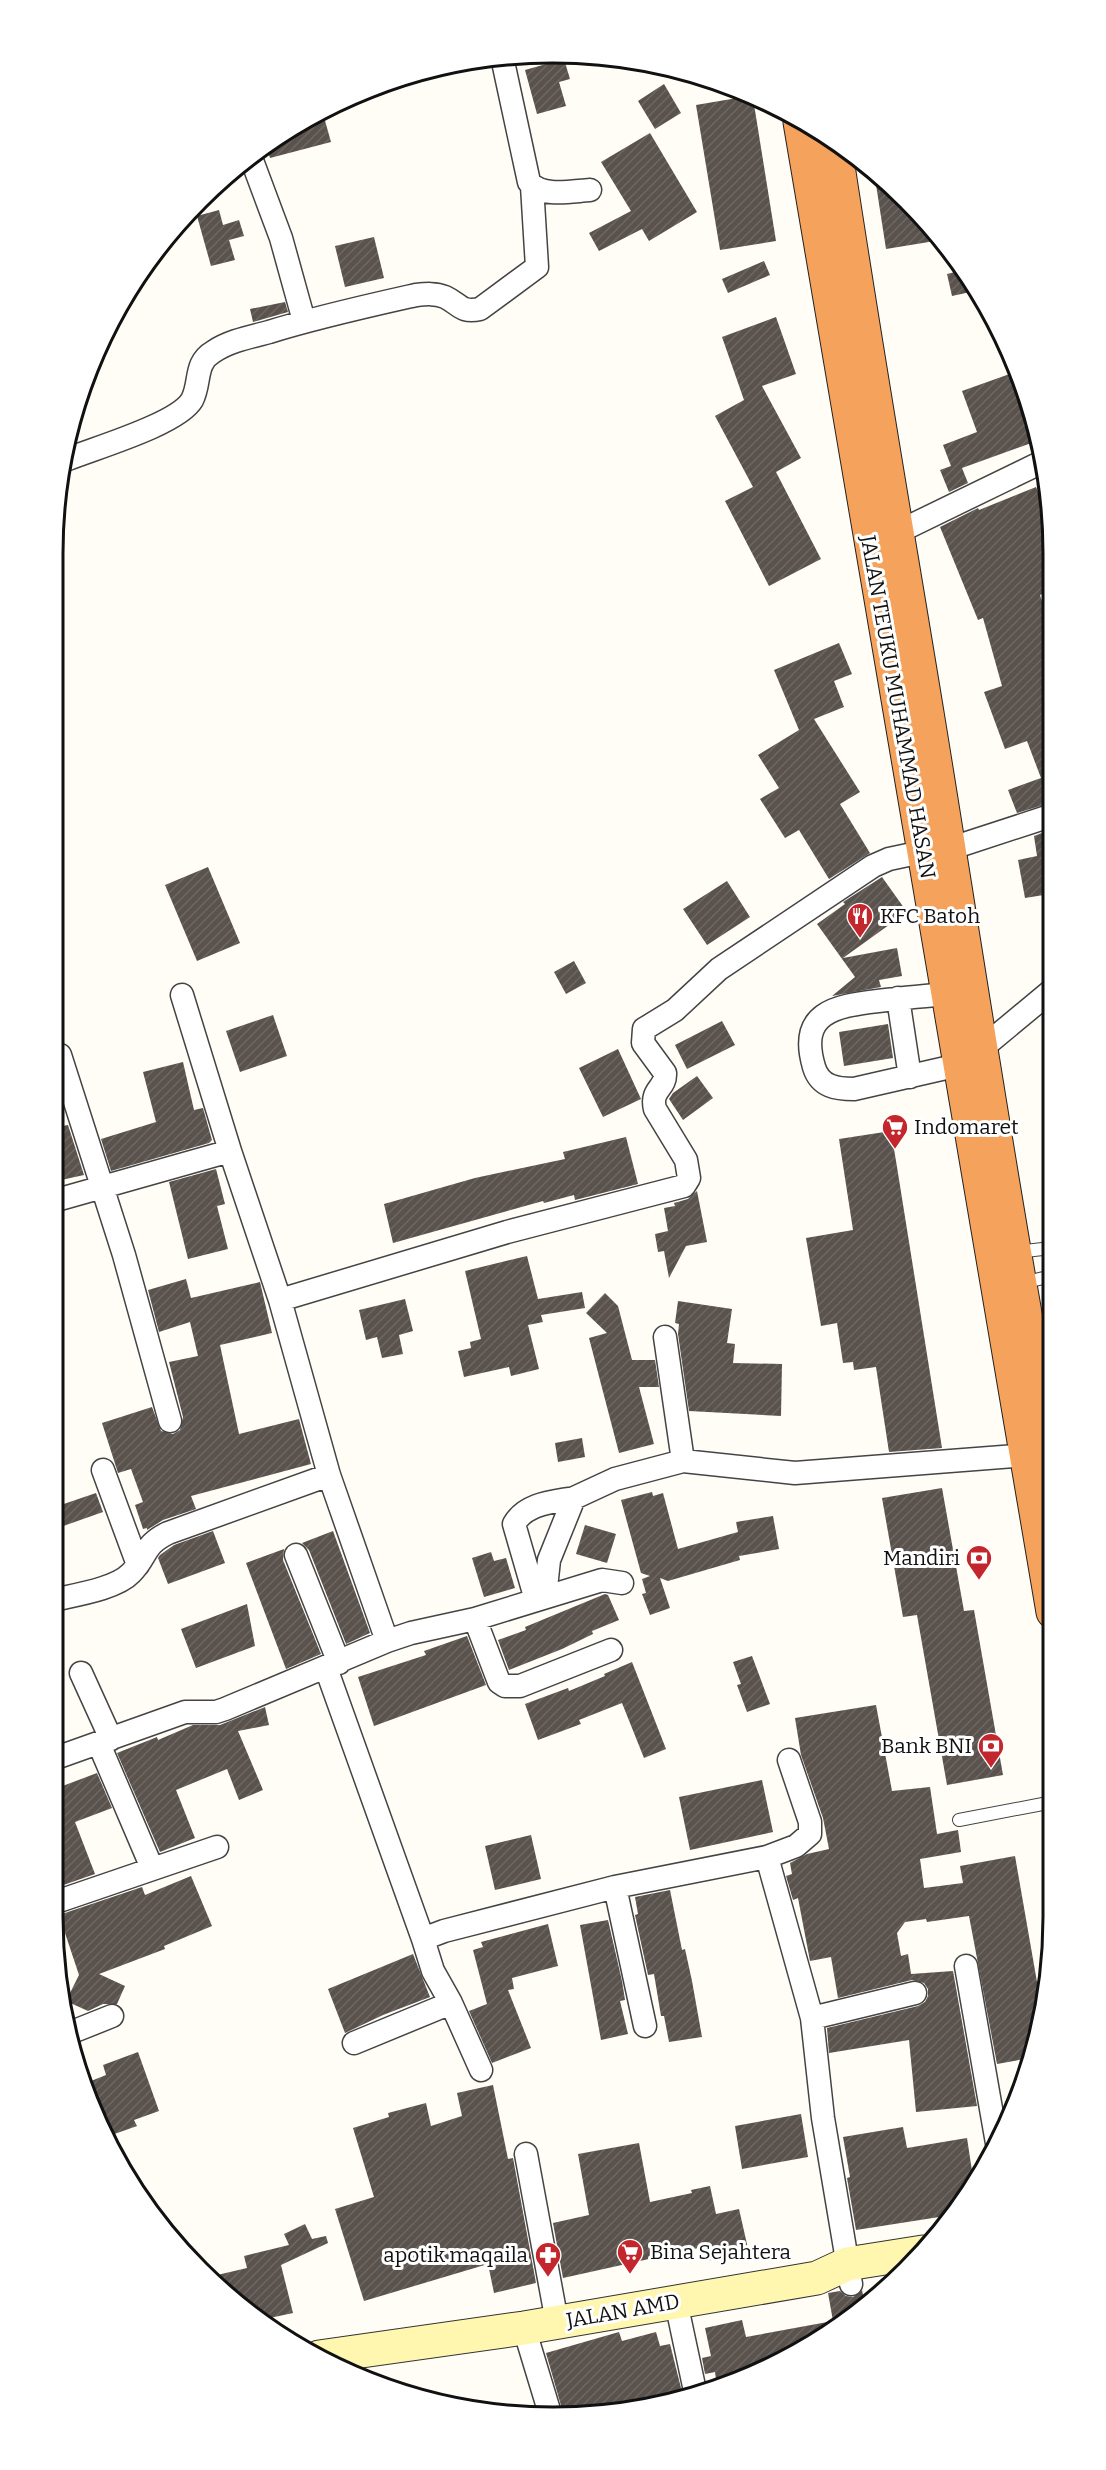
<svg xmlns="http://www.w3.org/2000/svg" width="1106" height="2470" font-family="Bitter,serif">
<style>
.building{fill:url(#building-hatch)}
.lines{fill:none;stroke-linecap:round;stroke-linejoin:round}
.lane-casing{stroke:#444;stroke-width:14}
.street-casing{stroke:#444;stroke-width:25}
.secondary-casing{stroke:#333;stroke-width:35}
.highway-casing{stroke:#222;stroke-width:35}
.lane{stroke:#fff;stroke-width:12}
.street{stroke:#fff;stroke-width:22}
.secondary{stroke:#fff6b0;stroke-width:33}
.highway{stroke:#f5a25d;stroke-width:33}
.labels{text-anchor:middle;dominant-baseline:central;stroke-width:6;stroke-linejoin:round;paint-order:stroke}
.street-label{font-size:21px;fill:#111;stroke:#fff}
.poi-label{font-size:21px;fill:#111;stroke:#fff;text-anchor:start}
.rim{fill:none;stroke:#111;stroke-width:3}
</style>
<defs>
<pattern id="building-hatch" width="6" height="6" patternUnits="userSpaceOnUse" patternTransform="scale(1.5)"><rect width="6" height="6" fill="#5a524d"/><path d="M-1 1l2-2M0 6l6-6M5 7l2-2" fill="none" stroke="#6d6662"/></pattern>
</defs>
<rect width="100%" height="100%" fill="#fffdf5"/>
<path class="building" d="M564 59 570 79 559 82 566 106 537 114 525 70Z
M664 84 681 113 655 129 638 101Z
M749 96 753 98 776 241 720 250 696 105Z
M322 110 331 142 270 158 266 145Z
M650 133 697 212 649 241 642 229 599 251 589 233 631 211 601 162Z
M875 178 941 240 886 249Z
M219 210 223 225 239 220 244 236 229 240 235 260 211 266 197 216Z
M374 237 384 278 345 287 335 246Z
M764 261 770 275 728 293 722 279Z
M963 270 975 291 952 296 947 274Z
M285 302 288 312 253 322 250 309Z
M776 317 796 374 762 386 801 458 776 472 821 559 769 586 725 501 753 487 715 416 744 400 722 337Z
M1018 371 1037 441 962 468 968 483 949 492 940 470 951 466 943 445 977 432 962 391Z
M1036 487 1049 520V591L1040 595 1050 627V803L1017 813 1008 790 1041 778 1027 741 1005 749 984 692 1002 686 983 618 978 620 940 527 978 508 979 510Z
M839 643 852 674 834 681 844 707 814 719 860 792 840 804 870 853 829 879 799 830 785 838 760 799 779 788 758 755 799 730 774 670Z
M1050 830V894L1025 898 1018 860 1037 856 1034 836Z
M208 867 240 943 197 961 165 885Z
M882 877 907 912 843 958 897 948 902 976 879 980 881 987 832 996 855 977 817 924 845 904 843 902Z
M727 881 750 917 707 945 683 909Z
M574 961 586 983 566 994 554 972Z
M273 1015 287 1056 240 1072 226 1031Z
M722 1021 735 1045 687 1069 675 1045Z
M888 1024 893 1058 844 1066 839 1032Z
M618 1049 641 1099 603 1117 579 1068Z
M183 1062 194 1110 203 1108 212 1140 209 1143 111 1171 101 1139 156 1122 143 1072Z
M697 1076 713 1098 683 1120 669 1099 673 1093Z
M68 1125 84 1175 52 1182V1128Z
M891 1131 897 1167 942 1448 889 1452 876 1367 854 1370 853 1362 843 1363 837 1323 821 1326 806 1238 853 1230 839 1139Z
M626 1137 638 1184 575 1200 574 1195 544 1203 543 1201 393 1243 384 1204 475 1178 565 1159 563 1152Z
M216 1169 225 1204 217 1206 228 1249 188 1259 169 1182Z
M697 1191 707 1242 686 1246 669 1278 664 1251 658 1252 655 1234 668 1231 664 1208 675 1206 674 1203 688 1199Z
M527 1256 538 1299 582 1292 585 1308 541 1315 543 1322 528 1325 539 1369 511 1376 509 1367 464 1377 458 1351 471 1348 470 1342 481 1339 465 1271Z
M186 1279 191 1298 260 1282 272 1333 220 1345 239 1434 299 1419 311 1464 191 1496 196 1509 163 1520 147 1530V1528L143 1529 135 1505 143 1502 131 1469 118 1473 102 1423 152 1407 161 1431 173 1434 180 1430 183 1417 169 1362 198 1356 190 1322 159 1332 148 1290Z
M605 1293 618 1306 632 1360H655L659 1387H639L654 1444 619 1453 589 1338 607 1333 586 1313Z
M405 1299 413 1331 399 1335 403 1354 382 1358 377 1337 366 1340 359 1310Z
M678 1301 732 1309 727 1343 735 1344 733 1363 782 1364 781 1416 689 1411 678 1334 679 1324 675 1323Z
M582 1438 585 1457 558 1462 555 1443Z
M942 1488 964 1611 974 1610 1003 1775 947 1785 917 1615 903 1617 882 1498Z
M652 1492 653 1496 663 1493 678 1549 738 1532 736 1522 773 1516 779 1549 739 1556 740 1560 668 1581 660 1578 670 1608 650 1615 642 1594 646 1593 642 1579 650 1576 641 1573 621 1500Z
M96 1493 103 1512 52 1530V1508Z
M585 1525 616 1534 607 1563 576 1554Z
M213 1531 225 1563 168 1584 158 1558 160 1555 174 1545Z
M333 1531 370 1633 346 1644 309 1550 302 1543Z
M284 1549 283 1560 321 1654 286 1669 246 1563Z
M491 1552 494 1561 506 1558 515 1588 484 1597 472 1558Z
M605 1594 608 1595 619 1620 592 1631 593 1634 562 1649 509 1670 498 1640 526 1630 525 1627Z
M247 1604 255 1646 196 1668 181 1629Z
M467 1636 486 1685 374 1726 358 1677 426 1655 424 1651Z
M752 1656 770 1704 747 1712 737 1685 741 1684 733 1662Z
M632 1662 666 1749 644 1758 622 1703 579 1720 581 1724 538 1740 525 1704 568 1688 569 1691 605 1676 604 1674Z
M876 1705 892 1791 930 1787 937 1834 958 1830 961 1852 920 1859 924 1888 963 1883 960 1866 1015 1856 1037 1982 1043 1981 1030 2058 997 2064 969 1916 927 1922 926 1919 905 1922 897 1933 901 1956 908 1954 911 1974 953 1971 977 2106 916 2112 909 2040 829 2053 827 2028 918 2006 925 2002 928 1996V1989L924 1983 912 1980 838 1998 831 1957 810 1961 798 1898 793 1900 786 1876 792 1874 790 1863 807 1854 829 1849 823 1818 801 1755 795 1718Z
M265 1707 269 1725 238 1731 263 1790 239 1800 227 1769 176 1790 195 1838 160 1852 117 1753 157 1737 158 1740 193 1725H220Z
M97 1773 112 1808 75 1822 95 1874 52 1889V1790Z
M762 1780 773 1832 690 1850 679 1797Z
M531 1835 541 1879 495 1890 485 1846Z
M191 1876 212 1926 164 1946 165 1949 99 1974 125 1986 117 2004H103L88 2011 66 2001 79 1975 59 1915 142 1887 145 1895Z
M670 1890 682 1950 685 1949 692 1981 702 2037 669 2042 664 2016H661L654 1974 648 1975 635 1915 638 1914 635 1897Z
M608 1920 622 1981 625 2000 620 2001 628 2034 601 2040 580 1925Z
M548 1924 558 1966 512 1978 514 1989 508 1990 531 2048 492 2063 469 2011 487 2004 473 1950 483 1947 481 1942Z
M413 1954 430 1997 383 2015 345 2033 328 1989Z
M138 2052 159 2111 134 2120 137 2126 106 2137 90 2101 97 2098 91 2081 106 2075 103 2065Z
M493 2085 508 2159 513 2158 536 2283 494 2293 488 2264 364 2301 335 2209 374 2197 353 2128 389 2117 388 2113 426 2103 431 2126 462 2116 457 2093Z
M801 2114 808 2157 742 2169 735 2126Z
M903 2127 907 2148 967 2138 974 2184 952 2215 856 2230 847 2178 850 2177 843 2137Z
M639 2143 650 2202 692 2193 691 2190 710 2186 716 2214 739 2209 749 2253 706 2261 703 2247 563 2278 553 2223 589 2215 578 2154Z
M305 2224 312 2239 326 2236 328 2243 281 2265 293 2313 265 2319 213 2276 247 2268 244 2256 289 2245 284 2234Z
M862 2290 864 2300 804 2350 740 2374 716 2379 715 2372 705 2374 702 2358 711 2356 705 2328 742 2320 746 2337 833 2321 828 2293 840 2291 846 2296 853 2297Z
M619 2332 622 2341 656 2332 660 2346 670 2344 683 2396 650 2408 564 2416 546 2353Z"/>
<g class="lines">
<g class="lane-casing">
<path id="lane" d="M1017 1252 1051 1248
M1022 1283 1052 1276
M959 1820 1053 1802"/>
</g>
<g class="street-casing">
<path id="street" d="M502 57 529 182C542 198 572 191 590 190
M250 155 281 238 304 321
M68 459C95 448 178 424 192 400 201 383 194 363 213 352 229 341 250 337 269 332 317 317 367 306 416 295 426 294 435 293 445 297 460 304 460 313 480 309L537 267 532 186
M898 532 1042 462
M949 849 1050 816
M947 994C924 996 901 998 878 1001 834 1006 798 1013 814 1067 820 1087 837 1089 854 1089L959 1065
M182 995 230 1151
M898 998 910 1077
M981 1049 1051 991
M60 1055 124 1255 170 1421
M53 1201 230 1151 280 1300 507 1232 684 1186 689 1178 686 1160 655 1109C650 1089 666 1089 665 1073L643 1043 644 1029 675 1010 719 969 873 866 889 859 922 852
M280 1300 329 1475 387 1641
M665 1337 683 1461
M103 1470 138 1565
M296 1555 339 1663
M545 1597 549 1560 574 1498 615 1479 683 1461 795 1473 1027 1455
M53 1600C74 1595 116 1589 131 1573 148 1556 143 1545 168 1533L329 1475
M536 1600 514 1524C526 1503 553 1502 574 1498
M475 1619 499 1682 505 1686H520L611 1650
M326 1668 423 1939
M81 1673 111 1739
M99 1744 152 1868
M53 1759 185 1712H216L225 1709 387 1641 411 1633 475 1619 602 1580 622 1583
M789 1760 810 1822V1834L796 1846 767 1857 812 2018 823 2118 851 2284
M615 1887 645 2026
M53 1903 217 1847
M966 1966 997 2143
M812 2018 915 1993
M72 2032 112 2016
M354 2043 451 2003
M481 2070 451 2003 433 1971 423 1939 444 1931 615 1887 767 1857
M526 2154 557 2322
M676 2302 695 2391
M524 2328 551 2417"/>
</g>
<g class="secondary-casing">
<path id="secondary" d="M319 2357 524 2328 817 2278 847 2264 923 2252"/>
</g>
<g class="highway-casing">
<path id="highway" d="M800 122 1053 1612
M834 139C863 335 897 530 929 725 969 971 1006 1218 1052 1463"/>
</g>
<use href="#lane" class="lane"/>
<use href="#street" class="street"/>
<use href="#secondary" class="secondary"/>
<use href="#highway" class="highway"/>
</g>
<defs>
<g id="restaurant-pin" transform="scale(1.35)"><path d="M0 17L-7.5 6A9.5 9.5 0 1 1 7.5 6Z" fill="#c4262e" stroke="#fff"/><path d="M-5-6h1v4h1v-4h1v4h1v-4h1v5L-1.5 .5V6h-2V.5L-5-1ZM5-6V6H3V1.5H1.5Q1.5-4 5-6Z" fill="#fff"/></g>
<g id="supermarket-pin" transform="scale(1.35)"><path d="M0 17L-7.5 6A9.5 9.5 0 1 1 7.5 6Z" fill="#c4262e" stroke="#fff"/><path d="M-6-5.5h2.5l.6 2H6L4.5 2H-2.5L-4.4-4H-6ZM-1.5 3.2a1.3 1.3 0 1 0 .1 0ZM3 3.2a1.3 1.3 0 1 0 .1 0Z" fill="#fff"/></g>
<g id="bank-pin" transform="scale(1.35)"><path d="M0 17L-7.5 6A9.5 9.5 0 1 1 7.5 6Z" fill="#c4262e" stroke="#fff"/><path d="M-6-4H6V4H-6ZM0-2.3a2.3 2.3 0 1 0 0 4.6a2.3 2.3 0 1 0 0-4.6Z" fill="#fff"/></g>
<g id="pharmacy-pin" transform="scale(1.35)"><path d="M0 17L-7.5 6A9.5 9.5 0 1 1 7.5 6Z" fill="#c4262e" stroke="#fff"/><path d="M-2-6h4v4h4v4h-4v4h-4v-4h-4v-4h4Z" fill="#fff"/></g>
</defs>
<g fill-rule="evenodd">
<use href="#restaurant-pin" x="860" y="916"/>
<use href="#supermarket-pin" x="895" y="1127"/>
<use href="#bank-pin" x="979" y="1558"/>
<use href="#bank-pin" x="991" y="1746"/>
<use href="#supermarket-pin" x="630" y="2252"/>
<use href="#pharmacy-pin" x="548" y="2255"/>
</g>
<g class="labels">
<g class="street-label">
<text transform="translate(898 707) rotate(80)">JALAN TEUKU MUHAMMAD HASAN</text>
<text transform="translate(623 2311) rotate(-10)">JALAN AMD</text>
</g>
<g class="poi-label">
<text x="880" y="916">KFC Batoh</text>
<text x="914" y="1127">Indomaret</text>
<text x="960" y="1558" text-anchor="end">Mandiri</text>
<text x="972" y="1746" text-anchor="end">Bank BNI</text>
<text x="650" y="2252">Bina Sejahtera</text>
<text x="528" y="2255" text-anchor="end">apotik maqaila</text>
</g>
</g>
<path d="M0 0H1106V2470H0ZM553 63H553A490 490 0 0 1 1043 553V1917A490 490 0 0 1 553 2407H553A490 490 0 0 1 63 1917V553A490 490 0 0 1 553 63Z" fill="#fff" fill-rule="evenodd"/>
<path class="rim" d="M553 63H553A490 490 0 0 1 1043 553V1917A490 490 0 0 1 553 2407H553A490 490 0 0 1 63 1917V553A490 490 0 0 1 553 63Z"/>
</svg>
